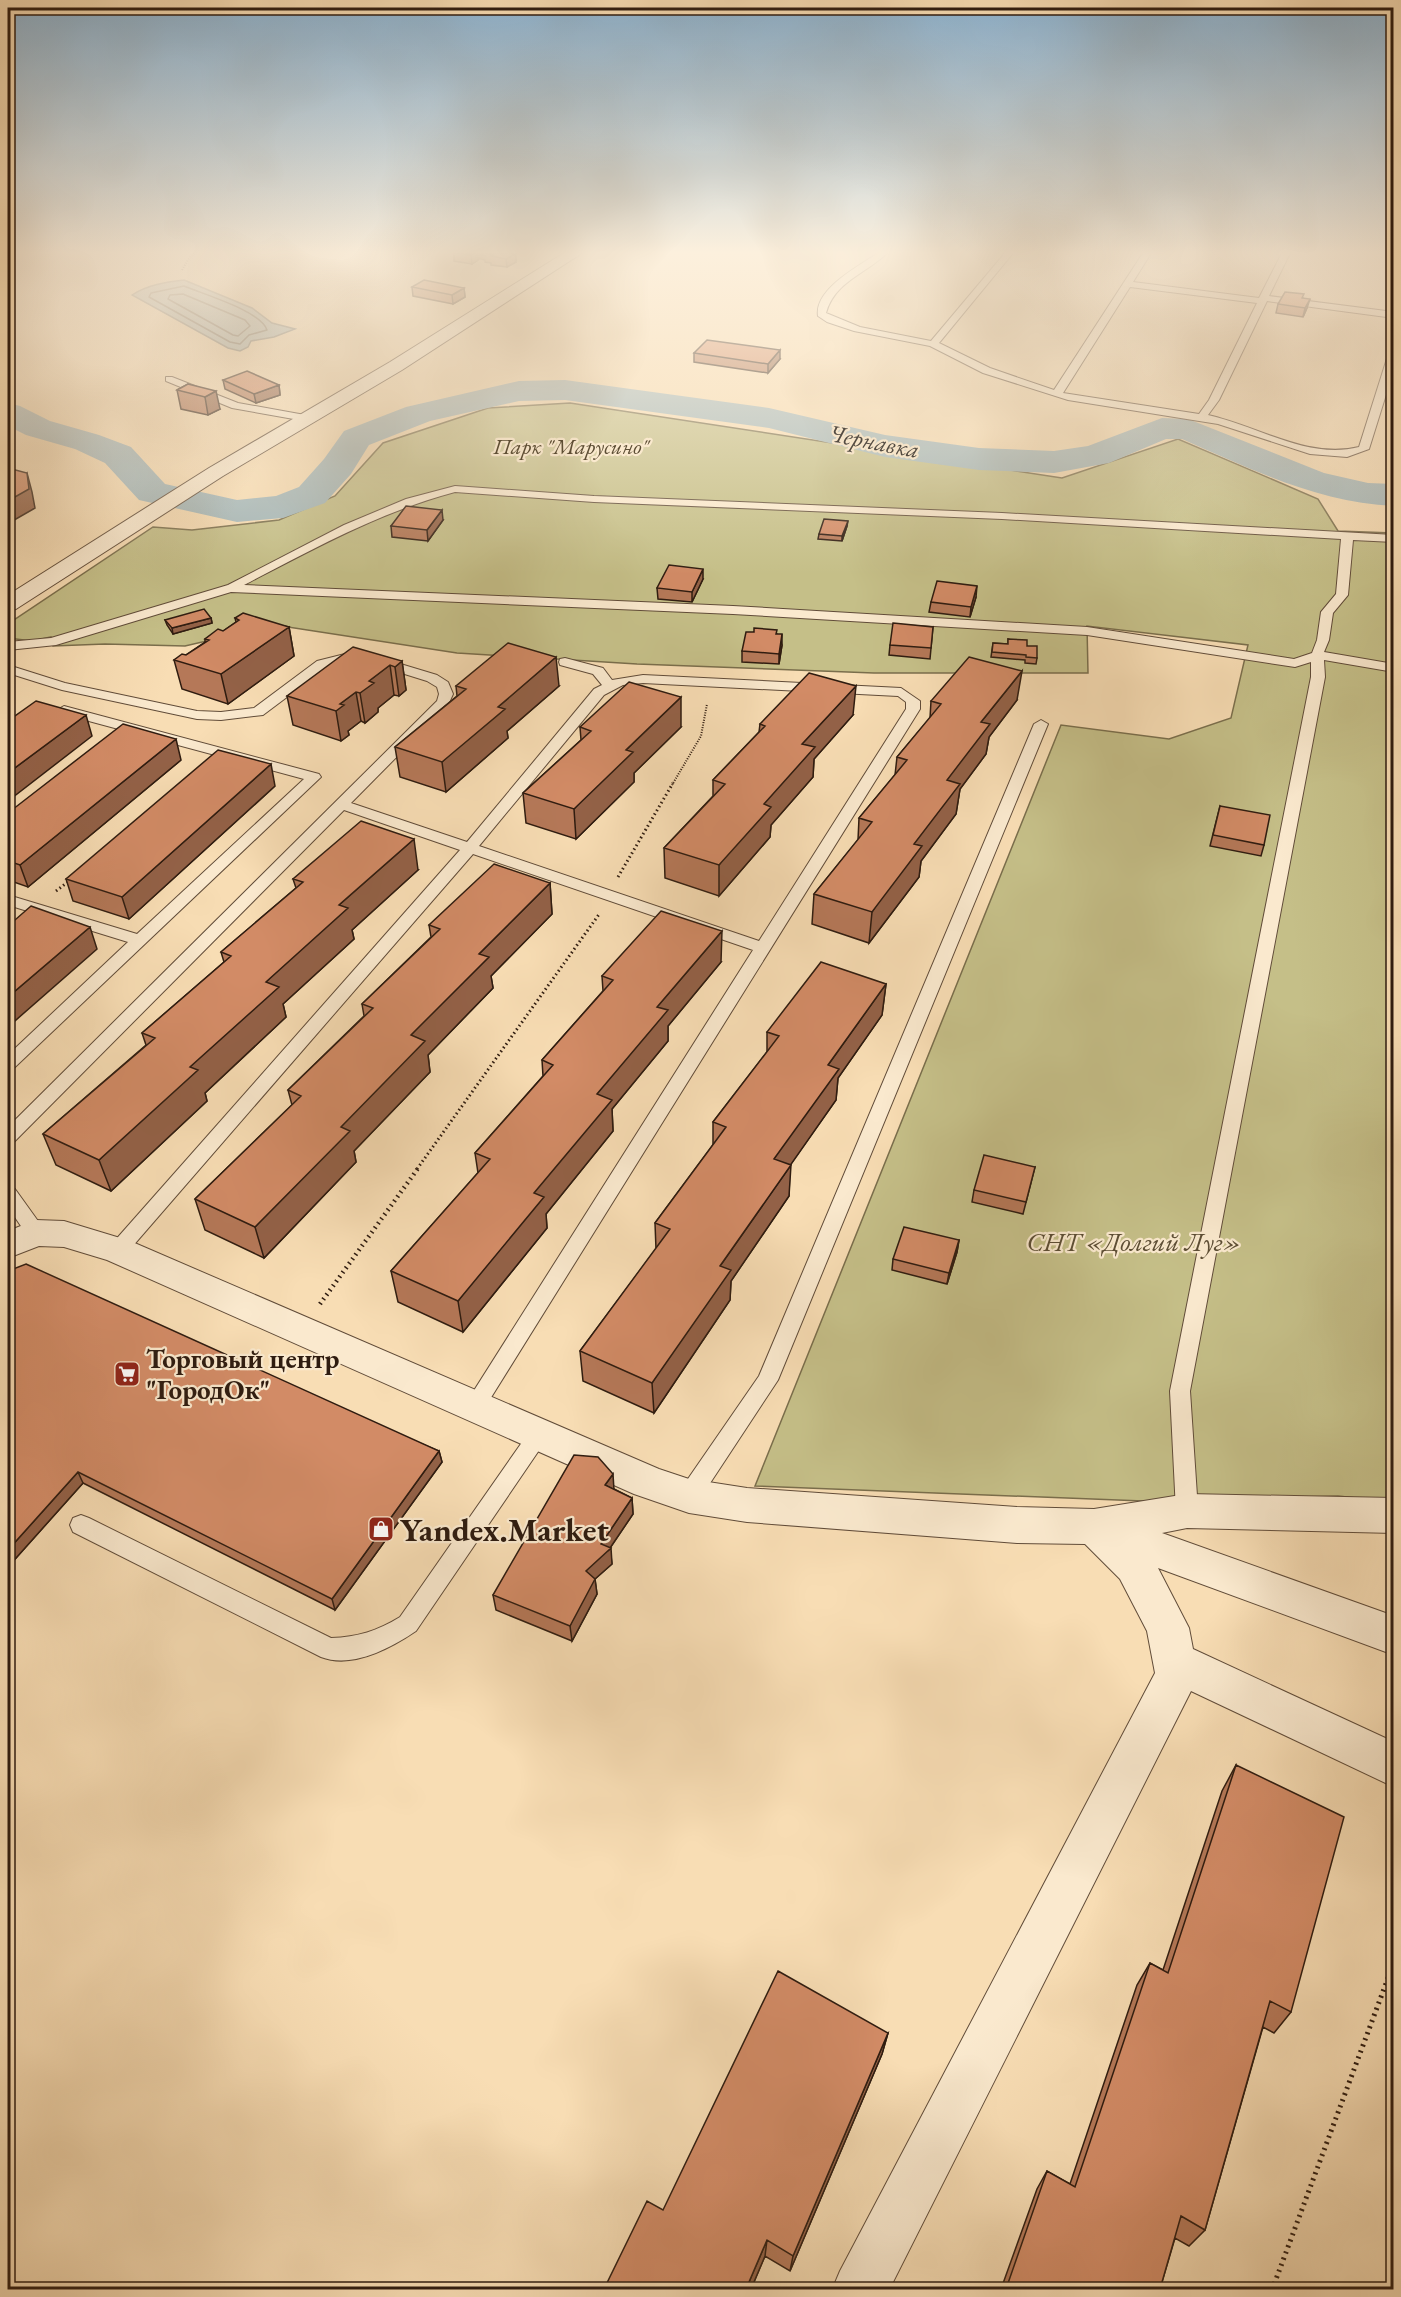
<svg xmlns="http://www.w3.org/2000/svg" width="1401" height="2297" font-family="'EB Garamond',serif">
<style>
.green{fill:#c5bf88;stroke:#7a6e4c;stroke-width:1.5}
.water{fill:#a5b8ba;stroke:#767a76;stroke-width:1.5}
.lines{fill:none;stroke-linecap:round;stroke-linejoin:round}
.shore{stroke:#6a6a65;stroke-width:1.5}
.river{fill:#a5b8ba;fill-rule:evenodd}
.service-casing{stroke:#614c39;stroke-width:2}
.minor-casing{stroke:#614c39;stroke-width:2}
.tertiary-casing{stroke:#614c39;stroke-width:2}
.path-far3{stroke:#2f1c10;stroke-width:2;stroke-dasharray:1 1.5;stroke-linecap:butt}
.path-far2{stroke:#2f1c10;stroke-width:3;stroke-dasharray:1.5 3;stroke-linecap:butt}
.path-far1{stroke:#2f1c10;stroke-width:4.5;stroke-dasharray:1.5 4;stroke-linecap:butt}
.path{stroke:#2f1c10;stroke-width:5;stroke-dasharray:2 4.5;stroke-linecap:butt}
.service{fill:#fae9ce;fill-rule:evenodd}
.minor{fill:#fae9ce;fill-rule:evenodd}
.tertiary{fill:#fae9ce;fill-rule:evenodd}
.wall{fill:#b57858;stroke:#2f1c10;stroke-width:1.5}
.shaded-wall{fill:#936147;stroke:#2f1c10;stroke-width:1.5}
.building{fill:#d28b66;stroke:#2f1c10;stroke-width:1.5}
.labels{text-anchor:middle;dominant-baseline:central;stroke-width:4.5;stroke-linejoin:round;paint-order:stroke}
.far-park-label{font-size:22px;font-style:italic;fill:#5c4d34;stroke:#fae9ce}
.far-water-label{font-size:24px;font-style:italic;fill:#524b43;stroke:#fae9ce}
.park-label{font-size:27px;font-style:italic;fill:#5c4d34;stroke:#fae9ce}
.poi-label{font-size:27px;font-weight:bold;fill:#2f1c10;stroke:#fae9ce;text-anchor:start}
.near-poi-label{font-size:33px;font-weight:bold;fill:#2f1c10;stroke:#fae9ce;text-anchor:start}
</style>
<rect width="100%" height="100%" fill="#f8ddb4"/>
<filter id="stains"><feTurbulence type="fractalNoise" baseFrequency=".00333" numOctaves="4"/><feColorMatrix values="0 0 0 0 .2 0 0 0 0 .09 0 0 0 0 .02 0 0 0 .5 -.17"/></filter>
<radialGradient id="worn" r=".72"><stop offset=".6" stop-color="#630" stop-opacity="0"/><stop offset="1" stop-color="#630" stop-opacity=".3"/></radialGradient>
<path class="green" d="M570 403 1062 478 1178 439 1318 499 1338 531 1393 533V1502L1338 1496 1143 1501 755 1486 1061 725 1169 739 1231 718 1248 645 1087 626 1088 673H874L637 664 457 653 275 625 185 646 105 644 53 646 51 637 32 641 8 638V624L153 527 192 530 279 520 335 496 383 443 488 408Z"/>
<path class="water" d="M184 280 252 308 272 323 295 329 274 337 251 341 248 347 240 351 228 348 132 295C147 285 166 282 184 280Z"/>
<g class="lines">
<path class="shore" d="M184 286C203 294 261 311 267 330L249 335 240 344 230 342 149 297 151 293Z
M183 294 245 320 250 326 238 336 233 335 168 299 170 295Z"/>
<path class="river" d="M565 380 769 408 885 435 979 448 1054 451 1088 446 1162 418 1188 419 1324 473 1368 483 1394 484V506C1318 503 1251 469 1182 439H1166L1109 463 1054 473 979 470 885 457 769 428 565 400 519 401 430 421 369 445 351 474 325 503 283 518 237 522 139 500 105 463 75 449 26 435 8 426V403L20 406 50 421 99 435 131 447 165 484 237 500 276 496 299 487 324 459 344 431 406 407 519 381Z"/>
<g class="service-casing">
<path id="service" d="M878 253H887C866 274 835 281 826 313L860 327 931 341 1005 253H1013L939 343 990 368 1054 390 1143 253H1151L1133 282 1259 298 1282 253H1290L1269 296 1394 312V318L1267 301 1219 400 1208 415C1258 426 1308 460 1359 447L1389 352 1394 349V369L1369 449 1347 457 1310 454 1218 424 1068 400 983 373 930 346 854 331 827 322 818 316C814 289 859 266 878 253ZM1130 287 1257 303 1209 400 1199 414 1063 393Z
M166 377H172L238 403 305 415 310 418 305 421 232 408 166 381Z
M455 486 594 496 1002 513 1394 535V542L1353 540 1348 595 1333 613 1329 640 1324 652 1394 664V672L1324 660 1325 677 1190 1391 1198 1511 1195 1518 1187 1521 1179 1518 1176 1511 1170 1391 1311 677V662L1295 667 1087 635 733 614 231 592 56 645 8 650V642L51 638 228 585 344 525 406 499ZM455 492 594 502 1002 519 1341 539 1336 594 1321 612 1317 640 1312 653 1294 659 1087 627 733 606 244 585C313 549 380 512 455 492Z
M364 653 437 675 448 682 453 694 448 705 351 803 467 842 594 689 602 685 593 674 560 665 559 662 560 659 565 658 603 668 612 680 643 675 901 688 920 701V709L482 1412 475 1415 468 1412 465 1406 468 1400 753 950 473 854 125 1255 118 1257 111 1255 108 1250 111 1245 460 850 344 810 14 1142 8 1143V1127L437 701 439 694 437 687 427 681 363 661 345 662 327 667 263 715 221 720 197 719 62 690 8 673V665L65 683 197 711 221 712 254 708 317 661 345 654ZM643 683 898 696 906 702V709L759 941 479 846 604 695 623 685Z
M64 706 319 774 321 777 14 1068 8 1070V1055L128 942 8 905V895L137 934 304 779 59 713 57 710Z
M1041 720 1048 724 778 1380 697 1503 689 1505 681 1503 678 1496 681 1489 759 1376 1034 724Z
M8 1187 15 1189 43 1228 45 1233 43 1238 36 1240 29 1238 8 1207Z
M539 1425 546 1428 550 1434 546 1440 416 1631C391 1648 352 1669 321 1657L73 1532 70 1525 73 1518 81 1515 89 1518 331 1638C358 1637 377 1631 400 1617L532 1428Z"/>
</g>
<g class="minor-casing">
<path id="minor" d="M36 1220 64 1221 130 1241 659 1469 689 1479 747 1488 1017 1507 1094 1509 1187 1494 1394 1498V1533L1187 1528 1162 1533 1394 1616V1655L1158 1568 1189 1628 1193 1649 1394 1742V1787L1191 1691 889 2290H832L840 2271 1155 1673 1147 1631 1120 1579 1085 1544 1017 1543 747 1522 689 1513 634 1494 107 1260 64 1247 39 1246 8 1258V1231Z"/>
</g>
<g class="tertiary-casing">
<path id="tertiary" d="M564 253H582L402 370 223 476 16 609 8 611V595L209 468 390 362Z"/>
</g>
<path class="path-far3" d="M182 270 191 255 196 253
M672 785 701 736 707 704"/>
<path class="path-far2" d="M618 877 673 783
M56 891 69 881
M417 1169 600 913"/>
<path class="path-far1" d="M320 1304 419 1167"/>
<path class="path" d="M1272 2290 1394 1962"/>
<use href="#service" class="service"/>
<use href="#minor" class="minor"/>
<use href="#tertiary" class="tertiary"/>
</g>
<path class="wall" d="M454 253H514L516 262 507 267 491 265V263L485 262V260L478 258V260L472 264 454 261Z
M412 287 464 288 465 297 453 304 413 296Z
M1303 298 1307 308 1303 317 1276 313 1278 304Z
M694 353 780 359 768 373 694 362Z
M223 380 279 385 280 395 256 403 225 389Z
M188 384 220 409 208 415 181 409 177 390Z
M443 520 428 541 392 537 391 526Z
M847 526 842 541 818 539 819 534Z
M703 579 692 602 658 599 657 588Z
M976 597 970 617 929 612 931 602Z
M211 618 212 623 173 634 167 625 165 620Z
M235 618 289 627 294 656 228 704 182 689 174 660 186 655 205 642V639L223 631 236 622Z
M933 627 930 659 889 655 890 645Z
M754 632 777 634 782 645 779 664 742 662V651Z
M1008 639 1027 646 1037 658 1036 664 1025 663V660L991 657 993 643 1008 644Z
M1394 644V656H1391Z
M402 661 406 690 399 696 394 695 378 708V712L365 723 361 721 348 731 349 735 341 741 293 725 287 696Z
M456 686H559L507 731 508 738 446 792 400 777 395 747 457 696Z
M1017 700 989 737 986 754 960 789 956 814 921 861 919 877 869 943 812 924 814 894 858 840 859 818 895 775 897 757 930 718 931 701Z
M853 715 814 759 813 777 771 825 770 837 719 896 665 878 664 848 713 796V780L759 732 760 724Z
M580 727H681L634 773V782L576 839 526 823 523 793 581 740Z
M181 760 28 887 8 880V813Z
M275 786 129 919 73 901 66 879Z
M1220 806 1264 845 1261 856 1210 846Z
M418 870 352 930 354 939 283 1004 286 1017 205 1093 207 1101 111 1191 56 1165 43 1134 146 1045 142 1033 224 962 221 952 296 888 293 879Z
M550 883 552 914 491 976 493 988 428 1055 430 1072 354 1151 356 1162 264 1258 205 1230 195 1199 292 1105 288 1090 364 1016 362 1004 431 937 429 925Z
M721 962 668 1026V1041L612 1109 613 1131 546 1214 547 1228 463 1332 398 1302 391 1271 478 1173 475 1153 543 1076 542 1060 603 991 602 976Z
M886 984 882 1015 838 1078 836 1100 790 1165 789 1196 731 1281 730 1300 654 1413 583 1381 580 1351 656 1249 655 1223 713 1145V1122L767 1052V1032Z
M1035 1167 1023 1214 972 1202 974 1190Z
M959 1240 957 1252 947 1284 892 1270 893 1259Z
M8 1271 439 1451 442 1462 335 1610 83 1483 8 1567Z
M614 1489 632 1498 633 1514 610 1548 612 1564 595 1579 597 1594 572 1641 496 1610 493 1595Z
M1236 1765 1291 2012 1274 2033 1263 2027 1205 2230 1189 2246 1175 2238 1160 2289H1001L1037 2189 1047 2171 1070 2184 1137 1985 1150 1963 1163 1970 1222 1791Z
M888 2033 882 2054 790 2271 765 2256 751 2289H604L663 2210Z"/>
<path class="shaded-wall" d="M475 253H477L478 260 472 264 471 255Z
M516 253V262L507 267 506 259Z
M464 288 465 297 453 304 452 295Z
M1310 299 1307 308 1303 317 1305 308Z
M780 350V359L768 373V364Z
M279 385 280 395 256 403 254 394Z
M216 391 220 409 208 415 205 397Z
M27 473 32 492 35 508 9 523 8 518V501Z
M442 510 443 520 428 541 427 530Z
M848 521 847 526 842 541V536Z
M703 569V579L692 602V592Z
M977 586 976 597 970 617 971 607Z
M211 618 212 623 173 634 172 628Z
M289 627 294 656 228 704 221 674Z
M782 634V645L779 664V654Z
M556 657 559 686 507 731 508 738 446 792 442 762 498 707Z
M402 661 406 690 399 696 395 667Z
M390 665 394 695 378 708V712L365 723 360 693 369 681Z
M1022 671 1017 700 989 737 986 754 960 789 956 814 921 861 919 877 869 943 872 912 914 844 947 780 981 722Z
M856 686 853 715 814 759 813 777 771 825 770 837 719 896V865L802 744Z
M356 692 361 721 348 731 349 735 341 741 336 711 340 704Z
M681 697V727L634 773V782L576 839 574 809 626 750Z
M86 715 92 736 8 801V773Z
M176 739 181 760 28 887 20 865Z
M271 764 275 786 129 919 122 897Z
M414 839 418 870 352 930 354 939 283 1004 286 1017 205 1093 207 1101 111 1191 99 1160 190 1067 266 982 339 905Z
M550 883 552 914 491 976 493 988 428 1055 430 1072 354 1151 356 1162 264 1258 255 1227 341 1127 411 1035 479 954Z
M90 927 97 949 8 1027V997Z
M722 931 721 962 668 1026V1041L612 1109 613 1131 546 1214 547 1228 463 1332 458 1301 534 1193 597 1094 657 1007Z
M886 984 882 1015 838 1078 836 1100 773 1190 774 1159 828 1065Z
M791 1165 789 1196 731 1281 730 1300 654 1413 652 1383 720 1266Z
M959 1240 957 1252 947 1284 949 1273Z
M439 1451 442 1462 335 1610 332 1599Z
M78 1472 83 1483 8 1567V1550Z
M613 1474 614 1490 605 1485Z
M632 1498 633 1514 608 1551 611 1548 612 1564 595 1579 597 1594 572 1641 570 1626 586 1571 601 1544Z
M888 2033 882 2054 790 2271 793 2256Z
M767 2240 765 2256 751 2289H746Z"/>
<path class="building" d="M458 253H475L471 255Z
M485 253H516L506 259 491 256 493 255Z
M424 280 464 288 452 295 412 287Z
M1285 292 1304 294 1302 298 1310 299 1305 308 1278 304Z
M707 340 780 350 768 364 694 353Z
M247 371 279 385 254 394 223 380Z
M188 384 216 391 205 397 177 390Z
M8 468 27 473 29 489 8 501Z
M406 506 442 510 427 530 391 526Z
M824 519 848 521 842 536 819 534Z
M669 565 703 569 692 592 657 588Z
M937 581 977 586 971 607 931 602Z
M204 609 211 618 172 628 165 620Z
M243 613 289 627 221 674 174 660 182 654 186 655 209 640 205 639 218 629 223 631 239 620 235 618Z
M893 623 933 627 931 648 890 645Z
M754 628 777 630 776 634H782L779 654 742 651 746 632H754Z
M1008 639 1027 640V646H1037V658L1026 657V655L992 652 993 643 1008 644Z
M508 643 556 657 498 707 505 709 442 762 395 747 466 689 456 686Z
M353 647 402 661 395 667 390 665 369 681 374 683 360 693 356 692 340 704 344 705 336 711 287 696Z
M969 657 1022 671 981 722 990 724 947 780 960 784 914 844 922 846 872 912 814 894 872 822 859 818 907 760 897 757 941 704 931 701Z
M809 673 856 686 802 744 815 747 764 804 771 807 719 865 664 848 725 784 713 780 765 726 760 724Z
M629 682 681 697 626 750 633 752 574 809 523 793 591 731 580 727Z
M36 701 86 715 8 773V721Z
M123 724 176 739 20 865 8 861V813Z
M218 750 271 764 122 897 66 879Z
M1220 806 1270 815 1264 845 1213 835Z
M361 821 414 839 339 905 348 908 266 982 279 987 190 1067 198 1070 99 1160 43 1134 155 1038 142 1033 231 956 221 952 303 882 293 879Z
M494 864 550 883 479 954 489 957 411 1035 425 1041 341 1127 350 1131 255 1227 195 1199 301 1096 288 1090 373 1008 362 1004 440 929 429 925Z
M31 906 90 927 8 997V926Z
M661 911 722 931 657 1007 668 1010 597 1094 612 1100 534 1193 544 1197 458 1301 391 1271 490 1159 475 1153 553 1065 542 1060 613 980 602 976Z
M821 962 886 984 828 1065 839 1069 774 1159 791 1165 720 1266 731 1270 652 1383 580 1351 670 1229 655 1223 726 1127 713 1122 779 1036 767 1032Z
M984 1155 1035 1167 1026 1202 974 1190Z
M904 1227 959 1240 949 1273 893 1259Z
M26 1264 439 1451 332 1599 78 1472 8 1550V1271Z
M574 1455 598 1457 613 1474 605 1485 632 1498 601 1544 611 1548 586 1571 595 1579 570 1626 493 1595Z
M1236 1765 1344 1817 1291 2012 1270 2001 1205 2230 1181 2216 1160 2289H1006L1047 2171 1075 2187 1150 1963 1168 1973Z
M778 1971 888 2033 793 2256 767 2240 746 2289H604L647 2201 663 2210Z"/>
<linearGradient id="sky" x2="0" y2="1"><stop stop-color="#8db6d6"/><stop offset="0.44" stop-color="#fcf0dd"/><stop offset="1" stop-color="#fcf0dd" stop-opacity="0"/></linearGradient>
<rect width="1401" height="574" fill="url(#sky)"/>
<defs>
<g id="supermarket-square" transform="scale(1.35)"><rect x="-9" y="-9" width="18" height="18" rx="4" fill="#8f2418" stroke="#fae9ce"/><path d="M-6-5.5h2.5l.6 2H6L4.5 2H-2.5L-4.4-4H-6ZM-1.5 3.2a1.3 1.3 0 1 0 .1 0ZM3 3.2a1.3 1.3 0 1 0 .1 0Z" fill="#fff"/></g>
<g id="shop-square" transform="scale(1.35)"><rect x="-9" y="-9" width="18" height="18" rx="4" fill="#8f2418" stroke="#fae9ce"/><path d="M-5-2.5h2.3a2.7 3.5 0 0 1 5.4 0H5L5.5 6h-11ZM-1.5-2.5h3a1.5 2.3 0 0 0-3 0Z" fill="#fff"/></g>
</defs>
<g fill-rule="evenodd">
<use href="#supermarket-square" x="127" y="1374"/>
<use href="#shop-square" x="381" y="1529"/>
</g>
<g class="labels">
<g class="far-park-label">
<text x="571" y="446">Парк "Марусино"</text>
</g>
<g class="far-water-label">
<text transform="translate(874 441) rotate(11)">Чернавка</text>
</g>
<g class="park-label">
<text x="1134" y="1241">СНТ «Долгий Луг»</text>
</g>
<g class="poi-label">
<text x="146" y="1358">Торговый центр<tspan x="146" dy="31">"ГородОк"</tspan></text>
</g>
<g class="near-poi-label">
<text x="400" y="1529">Yandex.Market</text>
</g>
</g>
<rect width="1401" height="2297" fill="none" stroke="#f8ddb4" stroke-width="30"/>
<rect x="9" y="9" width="1383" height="2279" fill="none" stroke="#2f1c10" stroke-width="3"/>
<rect x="15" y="15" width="1371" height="2267" fill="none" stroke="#2f1c10" stroke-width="1.5"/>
<rect width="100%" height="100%" filter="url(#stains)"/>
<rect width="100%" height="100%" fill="url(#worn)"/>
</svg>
